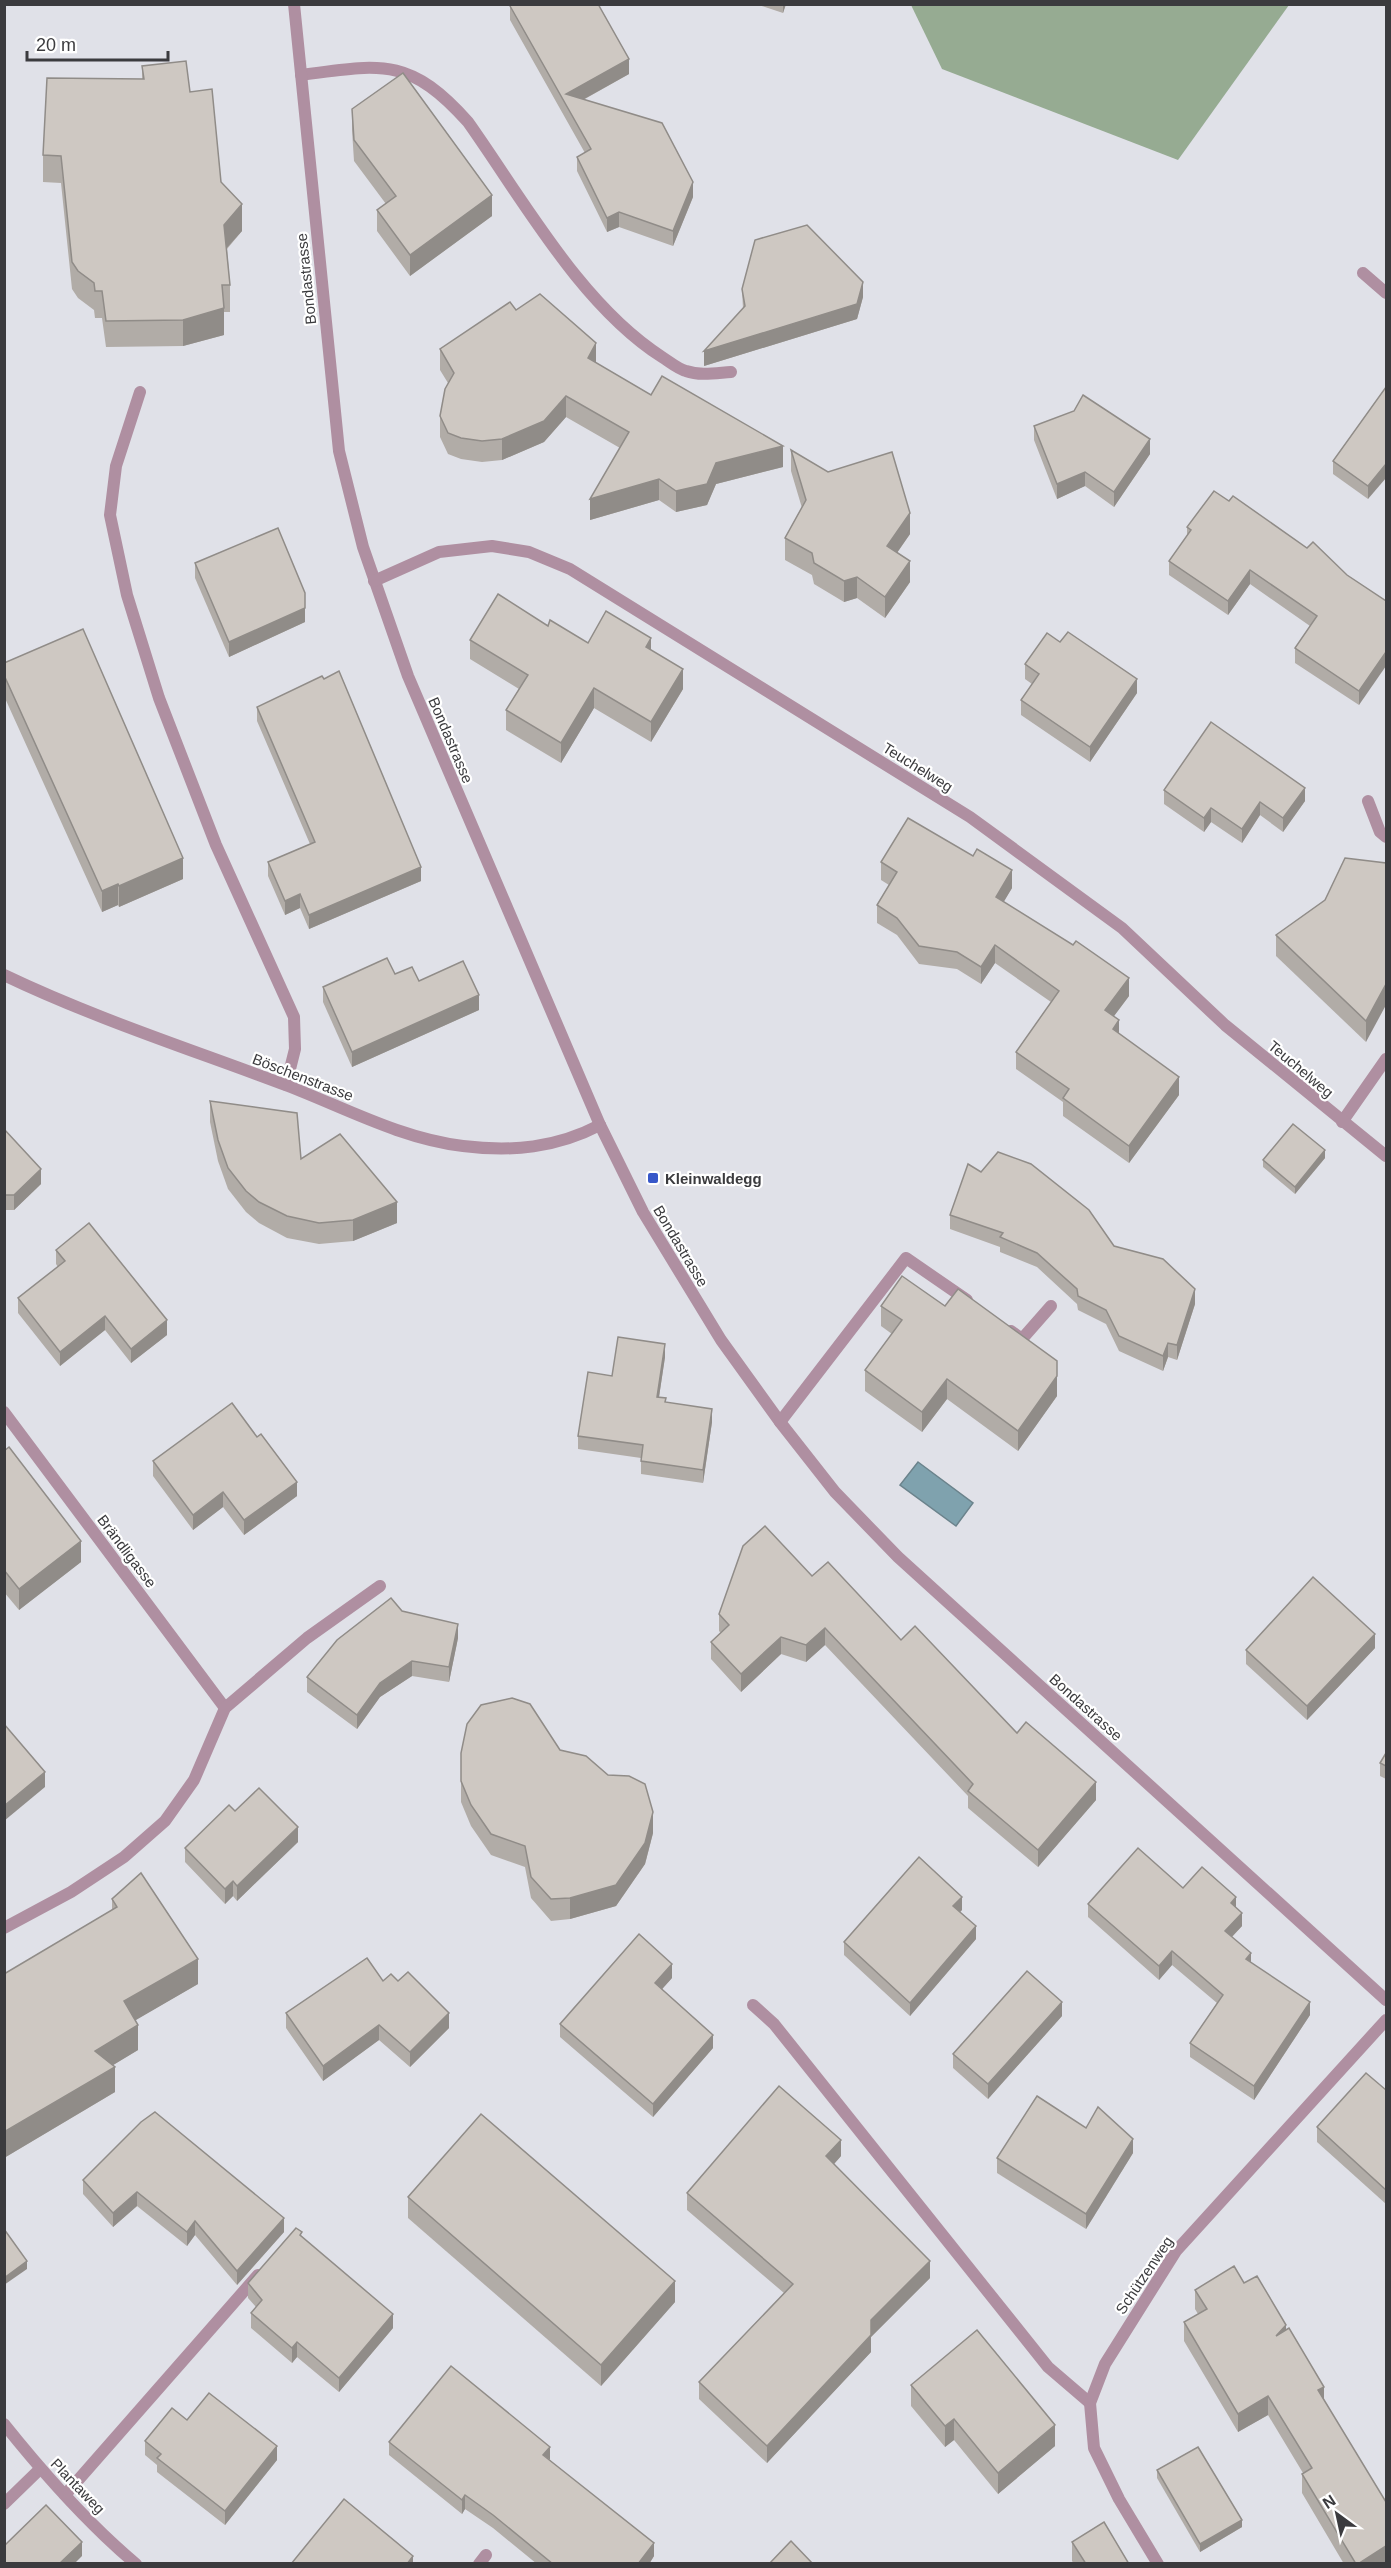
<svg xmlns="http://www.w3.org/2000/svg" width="1391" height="2568" viewBox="0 0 1391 2568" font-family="Arial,sans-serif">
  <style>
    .forest { fill: #96ab92 }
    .water { fill: #7fa2ae; stroke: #6b838c; stroke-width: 1.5 }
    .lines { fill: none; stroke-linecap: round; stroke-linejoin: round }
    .service { stroke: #af8fa1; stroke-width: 12 }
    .minor { stroke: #af8fa1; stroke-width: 12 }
    .wall { fill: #b1aca7 }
    .shaded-wall { fill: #908c88 }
    .building { fill: #cec8c2; stroke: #908c88; stroke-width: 1.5 }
    .poi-dot { fill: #3757c9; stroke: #fff; stroke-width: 2 }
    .labels { text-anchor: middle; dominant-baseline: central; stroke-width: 4.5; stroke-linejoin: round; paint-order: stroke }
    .street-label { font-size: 15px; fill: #3b3b3e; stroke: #fff }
    .poi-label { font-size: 15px; font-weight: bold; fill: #3b3b3e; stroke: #fff; text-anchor: start }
  </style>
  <rect width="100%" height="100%" fill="#e0e1e8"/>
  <path class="forest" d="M911,5h378l-111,155 -236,-91z"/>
  <path class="water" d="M918,1462l55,41 -17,23 -56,-41z"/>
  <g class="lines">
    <g class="service">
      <path d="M301,75c81,-11 109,-18 167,47 56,79 113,183 194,235 8,5 16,12 24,14 14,5 30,2 45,1"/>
      <path d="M1363,273l23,20"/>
      <path d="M140,392l-24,74 -6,49 17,80 32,103 57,147 78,172 1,32 -9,36"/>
      <path d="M1368,801l12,31 6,5"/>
      <path d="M1342,1122l44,-63"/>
      <path d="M753,2005l21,19 274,343 42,36"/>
      <path d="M65,2495l193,-220"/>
      <path d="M4,2504l36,-35"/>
      <path d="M479,2564l7,-9"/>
    </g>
    <g class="minor">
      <path d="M294,4l45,447 24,96 45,129 192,449 43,87 78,128 59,82 55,70 63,65 488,443"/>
      <path d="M374,581l65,-29 53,-6 37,6 41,17 400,248 152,111 103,97 161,131"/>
      <path d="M4,975c92,44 189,75 284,111 57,22 114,53 175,60 49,6 93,2 137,-21"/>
      <path d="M1011,1331l11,8 29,-33"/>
      <path d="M4,1412l221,296"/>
      <path d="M780,1422l126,-164 61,42"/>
      <path d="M4,1928l67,-36 53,-35 41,-36 29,-41 31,-72 82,-70 73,-52"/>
      <path d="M4,2424c40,50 83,99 132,140"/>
      <path d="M1158,2564l-39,-65 -25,-51 -4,-45 15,-39 71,-113 210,-231"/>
    </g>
  </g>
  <g class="wall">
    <path d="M756,4h30l-3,9z"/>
    <path d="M510,6l119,68 -46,26 110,97 -20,49 -54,-19 -12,5 -30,-61v-14l8,-4 -75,-133z"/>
    <path d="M142,66l48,26 31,90 21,49 -15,18 3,36v27h-6v23l-41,11 -77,1 -4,-29h-7l-1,-8 -16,-12 -6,-9 -11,-106 -18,-1v-27l99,-76z"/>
    <path d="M352,109l140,107 -82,60 -33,-45v-21l9,-6 -32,-43 -2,-31z"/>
    <path d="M742,289l121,8 -6,22 -153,47 39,-57z"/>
    <path d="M516,310l80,53 55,32 132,72 -67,17 -9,21 -31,7 -17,-12 -69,20 30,-72 -54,-31 -22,25 -42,18 -20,2 -21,-3 -13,-5 -8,-17v-21l8,-33 -8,-13v-21z"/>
    <path d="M1386,387l-18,112 -35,-25v-13z"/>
    <path d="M1034,426l116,28 -36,53 -29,-21 -28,13 -23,-59z"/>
    <path d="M791,450l119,84 -13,19 13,29 -25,36 -28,-20 -13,4 -30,-18 -2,-9 -27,-15v-22l17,-30 -11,-37z"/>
    <path d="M1229,501l78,47 79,53 -27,104 -64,-42v-15l15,-22 -60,-42 -22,31 -59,-40v-14l18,-25v-9z"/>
    <path d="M195,563l110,59 -76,35 -34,-79z"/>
    <path d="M548,626l40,17 63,7 32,39 -32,53 -57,-34 -33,55 -55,-33v-20l13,-21 -49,-30v-19z"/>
    <path d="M1060,642l77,51 -47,69 -69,-47v-15l11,-16 -7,-5v-15z"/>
    <path d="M4,663l179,216 -64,28 -1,-2 -16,7 -98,-216z"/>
    <path d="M257,707l164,174 -112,48 -9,-21 -15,7 -17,-39v-14l42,-18 -53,-123z"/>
    <path d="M1164,790l141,11 -22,31 -23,-17 -18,28 -31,-21 -7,10 -40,-28z"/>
    <path d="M881,862l131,26 -9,14 126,94 -15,20 5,18 60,61 -50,68 -66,-47v-14l-47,-33v-17l35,-50 -56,-39 -14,21 -24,-15 -38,-5 -22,-29 -20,-12v-18l12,-20 -8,-5z"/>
    <path d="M1386,863l-20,179 -90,-86v-21z"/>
    <path d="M395,974l84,36 -127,57 -29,-65v-15z"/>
    <path d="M210,1101l91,58 96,64 -44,18 -34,3 -32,-6 -28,-15 -13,-11 -18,-23 -10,-28 -8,-39z"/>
    <path d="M4,1129l37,55 -27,26h-10z"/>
    <path d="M1325,1158l-30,36 -32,-27v-7z"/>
    <path d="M981,1172l133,74 81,58 -18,56 -9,-3 -5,14 -44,-20 -13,-27 -28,-14 -1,-6 -40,-37 -37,-15v-5l-50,-18v-14z"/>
    <path d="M56,1250l111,85 -36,28 -26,-33 -45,36 -42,-53v-15l40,-31 -2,-3z"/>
    <path d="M881,1306l176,90 -39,55 -71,-52 -25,33 -57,-41v-21l27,-36 -11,-8z"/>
    <path d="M665,1357l-6,40 7,5 46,20 -9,61 -62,-9v-16l-63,-9v-13l34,-60z"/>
    <path d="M4,1451l77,111 -62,48 -15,-18z"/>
    <path d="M153,1461l144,35 -53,39 -21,-28 -30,23 -40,-54z"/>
    <path d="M812,1576l89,64 116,93 79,67 -58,67 -70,-59v-12l-143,-151 -19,17 -25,-8 -40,38 -30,-33v-17l10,-9 -2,-2v-17z"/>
    <path d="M402,1611l56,27 -9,44 -37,-6 -32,21 -23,32 -50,-37v-15z"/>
    <path d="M1375,1648l-68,72 -61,-56v-14z"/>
    <path d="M560,1750l93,83 -8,31 -29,42 -46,13 -19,2 -20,-23 -6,-31 -34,-12 -20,-29 -10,-24v-49z"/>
    <path d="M1386,1753v26l-6,-3v-13z"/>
    <path d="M235,1811l63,31 -61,59 -4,-5 -8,8 -40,-42v-14z"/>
    <path d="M1183,1888l53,19 6,19 -10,11 19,25 59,53 -56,85 -64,-43v-14l27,-40 -45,-38 -13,15 -71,-63v-13z"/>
    <path d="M112,1899l86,85 -63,36 3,30 -25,15 2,27 -111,66 108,-248z"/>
    <path d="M962,1910l-2,2 16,27 -66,77 -66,-61v-13z"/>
    <path d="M672,1978l-10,11 51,59 -60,69 -93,-80v-13z"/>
    <path d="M383,1981h15l51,47 -39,39 -31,-27 -56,41 -37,-53v-15z"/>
    <path d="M1062,2016l-74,83 -35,-31v-14z"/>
    <path d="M1386,2090v114l-69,-62v-15z"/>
    <path d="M141,2122l143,110 -47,53 -42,-50 -8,11 -50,-40 -24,21 -30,-33v-14z"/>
    <path d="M1086,2128l47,25 -47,76 -89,-56v-15z"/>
    <path d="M841,2156l-7,8 96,114 -59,59v15l-104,111 -68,-64v-17l85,-89 -97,-83v-17z"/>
    <path d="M408,2197l267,105 -74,84 -193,-168z"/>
    <path d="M302,2237l91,91 -54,64 -42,-35 -5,6 -41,-35v-15l5,-6 -8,-9v-15z"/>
    <path d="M1244,2283l42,47 38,69 62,165h-42l-42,-71v-19l1,-1 -35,-58 -30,17 -54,-91v-19l14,-8 -3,-5v-19z"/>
    <path d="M911,2385l144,61 -57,48 -44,-54 -9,7 -34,-41z"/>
    <path d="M145,2441l132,19 -52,65 -68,-53v-7l-12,-10z"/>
    <path d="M389,2442l161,18 104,96 -5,8h-112l-44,-36 -28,-19 -3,5 -73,-59z"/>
    <path d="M1157,2470l85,57 -42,25 -43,-74z"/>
    <path d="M1072,2542l57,22h-55l-2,-3z"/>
  </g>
  <g class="shaded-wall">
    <path d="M783,4h3l-3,9z"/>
    <path d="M629,59v15l-61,34 -2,-14z"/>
    <path d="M693,182v15l-20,49v-15z"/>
    <path d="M492,195v21l-82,60v-21z"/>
    <path d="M242,204v27l-18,20v-26z"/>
    <path d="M619,212v15l-12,5v-14z"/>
    <path d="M863,282v15l-6,22 -153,47v-15z"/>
    <path d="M224,308v27l-41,11v-26z"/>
    <path d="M596,343v21l-8,-6z"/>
    <path d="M566,396v21l-22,25 -42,18v-21z"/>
    <path d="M1150,439v15l-36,53v-15z"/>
    <path d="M783,446v21l-67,17 -9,21 -31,7v-21l40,-28z"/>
    <path d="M1386,464v14l-18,21v-13z"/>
    <path d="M1085,472v14l-28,13v-15z"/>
    <path d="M659,479v21l-69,20v-21z"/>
    <path d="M910,513v21l-23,33v-21z"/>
    <path d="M910,561v21l-25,36v-21z"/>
    <path d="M1250,570v14l-22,31v-14z"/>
    <path d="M857,577v21l-13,4v-21z"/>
    <path d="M305,608v14l-76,35v-15z"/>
    <path d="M651,638v20l-5,-11z"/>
    <path d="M1386,652v14l-27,39v-14z"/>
    <path d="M683,669v20l-32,53v-20z"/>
    <path d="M1137,679v14l-47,69v-15z"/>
    <path d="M594,688v20l-33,55v-20z"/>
    <path d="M1305,788v13l-22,31v-14z"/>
    <path d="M1260,802v13l-18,28v-14z"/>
    <path d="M1211,808v14l-7,10v-14z"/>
    <path d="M183,858v21l-64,28v-21z"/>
    <path d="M421,867v14l-112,48v-14z"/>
    <path d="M1012,870v18l-16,27v-18z"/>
    <path d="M118,884v21l-16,7v-21z"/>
    <path d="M300,894v14l-15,7v-14z"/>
    <path d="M995,945v18l-14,21v-17z"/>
    <path d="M1129,978v18l-24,32v-18z"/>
    <path d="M1386,984v21l-20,37v-21z"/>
    <path d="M479,995v15l-127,57v-15z"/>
    <path d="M1119,1020v17l-6,-8z"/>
    <path d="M1179,1077v18l-50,68v-17z"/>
    <path d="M1325,1150v8l-30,36v-7z"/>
    <path d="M41,1169v15l-27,26v-15z"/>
    <path d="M397,1202v21l-44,18v-21z"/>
    <path d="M1195,1289v15l-18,56v-15z"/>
    <path d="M105,1316v14l-45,36v-14z"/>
    <path d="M167,1320v15l-36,28v-14z"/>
    <path d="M1168,1343v14l-5,14v-15z"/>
    <path d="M665,1344v13l-8,53v-13z"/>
    <path d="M1057,1376v20l-39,55v-20z"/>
    <path d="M947,1379v20l-25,33v-20z"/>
    <path d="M712,1409v13l-9,61v-13z"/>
    <path d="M297,1482v14l-53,39v-15z"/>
    <path d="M223,1492v15l-30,23v-15z"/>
    <path d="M81,1541v21l-62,48v-21z"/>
    <path d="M458,1624v14l-9,44v-15z"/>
    <path d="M825,1628v17l-19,17v-17z"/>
    <path d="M1375,1634v14l-68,72v-14z"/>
    <path d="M781,1637v17l-40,38v-18z"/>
    <path d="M412,1661v15l-32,21 -23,32v-14l23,-32z"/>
    <path d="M45,1772v15l-41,34v-15z"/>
    <path d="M1096,1782v18l-58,67v-17z"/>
    <path d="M653,1812v21l-8,31 -29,42 -46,13v-21z"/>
    <path d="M298,1827v15l-61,59v-15z"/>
    <path d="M233,1881v15l-8,8v-15z"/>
    <path d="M962,1897v13l-9,9v-13z"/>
    <path d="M1236,1897v14l-5,-8z"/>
    <path d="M1242,1913v13l-17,18v-13z"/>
    <path d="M976,1926v13l-66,77v-13z"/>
    <path d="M1172,1951v14l-13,15v-14z"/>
    <path d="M1251,1953v13l-5,-7z"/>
    <path d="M198,1959v25l-74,43v-26z"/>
    <path d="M672,1964v14l-17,19v-14z"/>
    <path d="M1062,2002v14l-74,83v-15z"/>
    <path d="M1310,2002v13l-56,85v-14z"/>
    <path d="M449,2013v15l-39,39v-15z"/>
    <path d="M138,2025v25l-43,26v-25z"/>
    <path d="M379,2025v15l-56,41v-15z"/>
    <path d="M713,2035v13l-60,69v-13z"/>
    <path d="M115,2067v25l-111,66v-26z"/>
    <path d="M1133,2139v14l-47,76v-15z"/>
    <path d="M841,2140v16l-15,17v-17z"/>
    <path d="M137,2192v14l-24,21v-14z"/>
    <path d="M284,2218v14l-47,53v-14z"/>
    <path d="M195,2221v14l-8,11v-14z"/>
    <path d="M27,2261v8l-23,16v-7z"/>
    <path d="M930,2261v17l-59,59v15l-104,111v-17l104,-126z"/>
    <path d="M675,2281v21l-74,84v-21z"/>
    <path d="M393,2314v14l-54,64v-14z"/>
    <path d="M1286,2325v18l-10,-7z"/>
    <path d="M297,2342v15l-5,6v-15z"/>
    <path d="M1324,2387v19l-6,-16z"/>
    <path d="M1268,2396v19l-30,17v-18z"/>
    <path d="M954,2419v21l-9,7v-21z"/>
    <path d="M1055,2425v21l-57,48v-21z"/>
    <path d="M277,2446v14l-52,65v-14z"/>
    <path d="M550,2447v13l-7,-5z"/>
    <path d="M465,2495v14l-3,5v-14z"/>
    <path d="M1242,2520v7l-42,25v-8z"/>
    <path d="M82,2542v14l-8,8h-15z"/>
    <path d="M654,2543v13l-5,8h-11z"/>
    <path d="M1386,2546v18h-28z"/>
    <path d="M413,2556v8h-6z"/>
  </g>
  <g class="building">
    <path d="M512,4h86l31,55 -63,35 96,29 31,59 -20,49 -54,-19 -12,6 -30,-61 14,-8 -81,-143z"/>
    <path d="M186,61l4,31 22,-3 9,93 21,22 -18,21 6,60h-8l2,23 -41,12 -77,1 -4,-30h-7l-1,-8 -16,-12 -6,-9 -11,-106 -18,-1 4,-77 97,1 -2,-13z"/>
    <path d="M403,73l89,122 -82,60 -33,-45 19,-14 -42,-56 -2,-31z"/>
    <path d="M807,225l56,57 -6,22 -153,47 41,-45 -3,-17 13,-49z"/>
    <path d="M540,294l56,49 -8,15 63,37 11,-19 121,70 -67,17 -9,21 -31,7 -17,-12 -69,20 39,-67 -63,-36 -22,25 -42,18 -20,2 -21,-3 -13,-5 -8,-17 5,-27 9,-16 -14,-24 70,-47 6,8z"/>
    <path d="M1386,387v77l-18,22 -35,-25z"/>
    <path d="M1083,395l67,44 -36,53 -29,-20 -28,12 -23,-58 40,-15z"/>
    <path d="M791,450l37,22 64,-20 18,61 -23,33 23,15 -25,36 -28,-20 -13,4 -30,-18 -2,-10 -27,-15 21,-38z"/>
    <path d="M1214,491l15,10 4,-5 74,52 6,-6 34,33 39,26v51l-27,39 -64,-43 22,-32 -67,-46 -22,31 -59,-40 22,-31 -4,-3z"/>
    <path d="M278,528l27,65v15l-76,34 -34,-79z"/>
    <path d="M498,594l50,32 2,-6 38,23 18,-32 45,27 -5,9 37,22 -32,53 -57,-34 -33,55 -55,-33 22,-35 -58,-35z"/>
    <path d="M83,629l100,229 -64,28 -1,-2 -16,7 -98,-216v-12z"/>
    <path d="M1068,632l69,47 -47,68 -69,-47 18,-26 -14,-10 22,-31 13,9z"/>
    <path d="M339,671l82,196 -112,48 -9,-21 -15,7 -17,-39 47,-20 -58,-135 65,-31 2,3z"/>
    <path d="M1211,722l94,66 -22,30 -23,-16 -18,27 -31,-21 -7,10 -40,-28z"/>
    <path d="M908,818l65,38 4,-7 35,21 -16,27 77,48 3,-4 53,37 -24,32 14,10 -6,9 66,48 -50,69 -66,-48 6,-9 -53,-37 43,-61 -64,-46 -14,22 -24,-15 -38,-6 -22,-28 -20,-13 20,-33 -16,-10z"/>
    <path d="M1345,858l41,5v121l-20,37 -90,-86 49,-35z"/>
    <path d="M387,958l8,16 17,-7 7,14 44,-20 16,34 -127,57 -29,-65z"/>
    <path d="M210,1101l87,12 4,46 39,-25 57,68 -44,18 -34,3 -32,-7 -28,-14 -13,-11 -18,-23 -10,-28z"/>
    <path d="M1293,1124l32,26 -30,37 -32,-27z"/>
    <path d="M4,1129l37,40 -27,26h-10z"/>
    <path d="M998,1152l33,12 58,46 25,36 49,13 32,30 -18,56 -9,-2 -5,13 -44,-20 -13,-26 -28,-14 -1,-7 -40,-36 -37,-16 3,-4 -53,-18 18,-51 13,8z"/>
    <path d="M89,1223l78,97 -36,29 -26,-33 -45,36 -42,-54 47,-37 -9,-11z"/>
    <path d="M902,1276l43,30 13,-17 99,72v15l-39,55 -71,-52 -25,33 -57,-42 37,-50 -21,-14z"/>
    <path d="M618,1337l47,7 -8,53 9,1 -1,4 47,7 -9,61 -62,-9 2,-16 -65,-9 10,-64 24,4z"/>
    <path d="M232,1403l25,34 4,-3 36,48 -53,38 -21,-28 -30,23 -40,-54z"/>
    <path d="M9,1447l72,94 -62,48 -15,-19v-119z"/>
    <path d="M765,1526l47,50 16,-14 73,78 14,-14 102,107 9,-11 70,60 -58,68 -70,-59 5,-7 -148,-156 -19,17 -25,-8 -40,37 -30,-32 18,-17 -10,-11 24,-68z"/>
    <path d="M1313,1577l62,57 -68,72 -61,-56z"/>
    <path d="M391,1598l11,13 56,13 -9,43 -37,-6 -32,22 -23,32 -50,-38 30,-37z"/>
    <path d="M512,1698l18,6 30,46 26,6 22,19 21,1 16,8 8,28 -8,31 -29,42 -46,13 -19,1 -20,-22 -6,-31 -34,-12 -20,-29 -10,-24v-28l6,-29 14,-19z"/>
    <path d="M4,1724l41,48 -41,34z"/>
    <path d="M1386,1753v13l-6,-3z"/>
    <path d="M259,1788l39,39 -61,59 -4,-5 -8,8 -40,-41 44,-43 6,6z"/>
    <path d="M1138,1848l45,40 19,-21 34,30 -5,6 11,10 -17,18 26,22 -5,6 64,43 -56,84 -64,-43 33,-48 -51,-44 -13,15 -71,-62z"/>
    <path d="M919,1857l43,40 -9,9 23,20 -66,77 -66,-61z"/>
    <path d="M141,1873l57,86 -74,42 14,24 -43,26 20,16 -111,65v-158l113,-67 -5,-8z"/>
    <path d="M639,1934l33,30 -17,19 58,52 -60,69 -93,-80z"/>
    <path d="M367,1958l16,23 8,-7 7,7 10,-9 41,41 -39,39 -31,-27 -56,41 -37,-53z"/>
    <path d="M1027,1971l35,31 -74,82 -35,-30z"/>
    <path d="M1366,2073l20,17v100l-69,-63z"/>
    <path d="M779,2086l62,54 -15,16 104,105 -59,59v15l-104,111 -68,-64 94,-98 -106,-91z"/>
    <path d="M1037,2096l49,32 12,-21 35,32 -47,75 -89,-56z"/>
    <path d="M155,2112l129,106 -47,53 -42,-50 -8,11 -50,-40 -24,21 -30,-33 58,-58z"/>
    <path d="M481,2114l194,167 -74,84 -193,-168z"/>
    <path d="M296,2228l6,4 -2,3 93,79 -54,64 -42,-36 -5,6 -41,-35 11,-13 -14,-17z"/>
    <path d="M4,2229l23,32 -23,17z"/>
    <path d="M1234,2266l10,17 13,-7 29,49 -10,11 13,-8 35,59 -6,3 68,112v44l-28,18h-2l-54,-90 10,-6 -44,-72 -30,18 -54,-92 23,-13 -12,-19z"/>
    <path d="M977,2330l78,95 -57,48 -44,-54 -9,7 -34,-41z"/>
    <path d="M451,2366l99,81 -7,8 111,88 -16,21h-85l-60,-49 -28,-20 -3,5 -73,-58z"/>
    <path d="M209,2393l68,53 -52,65 -68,-53 4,-4 -16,-13 27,-33 15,12z"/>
    <path d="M1198,2447l44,73 -42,24 -43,-74z"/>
    <path d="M344,2499l69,57 -6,8h-116z"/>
    <path d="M46,2505l36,37 -23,22h-55v-18z"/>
    <path d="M1104,2522l25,42h-43l-14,-22z"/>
    <path d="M791,2541l22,23h-44z"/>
  </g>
  <rect class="poi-dot" x="647" y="1172" width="12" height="12" rx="3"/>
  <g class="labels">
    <g class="street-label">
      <text transform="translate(306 279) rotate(-96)">Bondastrasse</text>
      <text transform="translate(451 740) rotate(67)">Bondastrasse</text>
      <text transform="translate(918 767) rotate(32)">Teuchelweg</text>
      <text transform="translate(1301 1069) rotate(40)">Teuchelweg</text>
      <text transform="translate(303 1077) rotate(21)">Böschenstrasse</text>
      <text transform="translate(681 1246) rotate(59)">Bondastrasse</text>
      <text transform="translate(127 1551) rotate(53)">Brändligasse</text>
      <text transform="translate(1086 1707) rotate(42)">Bondastrasse</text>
      <text transform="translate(1144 2275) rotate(-56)">Schützenweg</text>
      <text transform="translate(78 2486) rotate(46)">Plantaweg</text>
    </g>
    <g class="poi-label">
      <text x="665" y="1178">Kleinwaldegg</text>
    </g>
  </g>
  <rect width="1391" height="2568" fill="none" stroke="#3b3b3e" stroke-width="12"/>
  <g transform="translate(1337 2514) rotate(327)" stroke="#ffffff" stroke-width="4.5" paint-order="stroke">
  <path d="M0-4.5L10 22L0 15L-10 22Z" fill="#3b3b3e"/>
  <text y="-9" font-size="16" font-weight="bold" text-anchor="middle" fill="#3b3b3e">N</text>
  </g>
  <path d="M27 51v9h141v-9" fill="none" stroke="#3b3b3e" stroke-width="3"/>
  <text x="36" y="51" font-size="18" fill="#3b3b3e" stroke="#ffffff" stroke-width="4.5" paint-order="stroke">20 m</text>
</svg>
